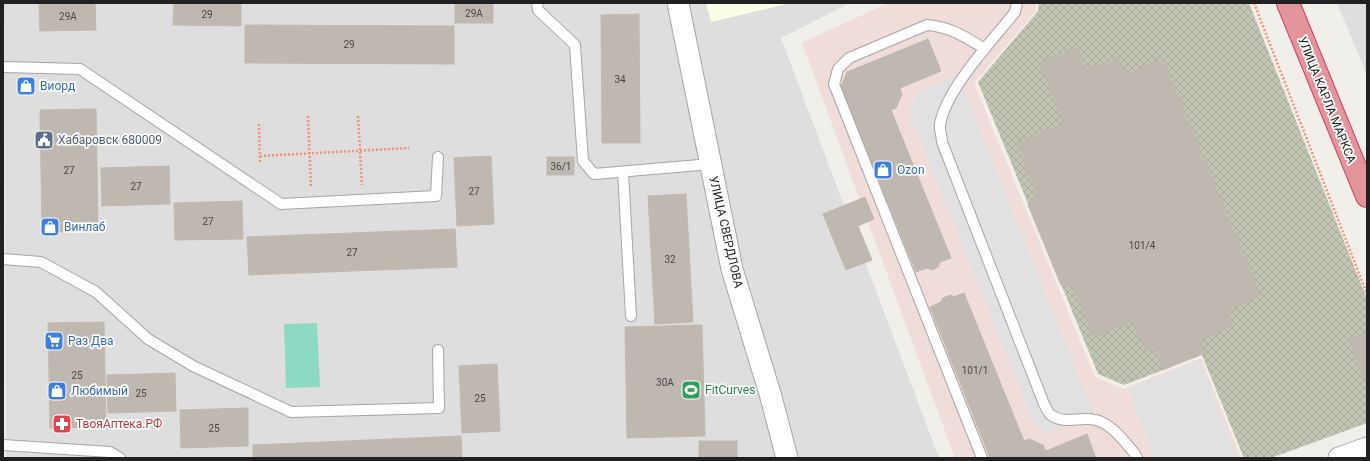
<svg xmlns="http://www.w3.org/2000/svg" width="1370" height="461" viewBox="0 0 1370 461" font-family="Roboto,sans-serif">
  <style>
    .residential { fill: #dfdede }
    .commercial { fill: #f0ddd9 }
    .education { fill: #fbfde5 }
    .construction { fill: url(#construction-cross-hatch) }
    .pitch { fill: #8cdac4 }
    .parking { fill: #e1e1e1 }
    .building { fill: #beb8b1; stroke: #c2b8ac }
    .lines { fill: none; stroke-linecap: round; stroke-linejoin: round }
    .lane-casing { stroke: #a5a5a5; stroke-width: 12 }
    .street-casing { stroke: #a5a5a5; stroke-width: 23 }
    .highway-casing { stroke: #d03459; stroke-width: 24 }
    .path { stroke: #f19279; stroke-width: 2.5; stroke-dasharray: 2 2; stroke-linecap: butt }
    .lane { stroke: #fff; stroke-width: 10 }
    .street { stroke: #fff; stroke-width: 21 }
    .highway { stroke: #e2969c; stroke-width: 22 }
    .labels { text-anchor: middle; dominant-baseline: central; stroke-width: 3.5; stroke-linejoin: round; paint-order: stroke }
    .number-label { font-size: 10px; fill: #484745 }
    .shop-label { font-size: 12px; fill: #366cbe; stroke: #fff; text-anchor: start }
    .street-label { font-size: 12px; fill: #212121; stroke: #fff }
    .service-label { font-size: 12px; fill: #4e5e75; stroke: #fff; text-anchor: start }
    .leisure-label { font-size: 12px; fill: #27864d; stroke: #fff; text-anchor: start }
    .health-label { font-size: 12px; fill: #be3a42; stroke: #fff; text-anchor: start }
  </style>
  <defs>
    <pattern id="construction-cross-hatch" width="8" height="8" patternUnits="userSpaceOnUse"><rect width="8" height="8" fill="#c3c5b4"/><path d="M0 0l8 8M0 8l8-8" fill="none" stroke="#a7a99a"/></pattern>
  </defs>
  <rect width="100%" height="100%" fill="#f1efe9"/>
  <g class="residential">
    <path d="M4,3h846l-69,35 158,420h-933z"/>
    <path d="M1337,3h30v72z"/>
  </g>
  <path class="commercial" d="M888,3h148v8l-62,72 121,294 28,12 78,-31 40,100h-286l-153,-415z"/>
  <path class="education" d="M706,3h85l-80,19z"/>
  <path class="construction" d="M1039,3h210l118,296v124l-96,35h-27l-42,-103 -78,30 -26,-11 -120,-292 60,-71z"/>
  <path class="pitch" d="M317,323l3,64 -34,1 -2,-64z"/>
  <g class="parking">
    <path d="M958,75l136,339 -46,19 -13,-7 -126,-313 9,-21z"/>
    <path d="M1200,360l36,94 -9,4h-72l-27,-69z"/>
  </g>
  <g class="building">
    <path d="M39,3h56l1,27 -56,1z"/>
    <path d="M174,3h67v23l-68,-1z"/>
    <rect x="455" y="3" width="38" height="20"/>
    <path d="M639,14l1,129h-38l-1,-128z"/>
    <path d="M245,25l209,1v38l-209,-1z"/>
    <path d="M928,39l13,32 -41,17 2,6 -6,14 -5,2 60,148 -11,4 -2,5 -6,3 -5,-2 -11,4 -75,-186 6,-14z"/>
    <path d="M1076,47l10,23 32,-13 8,17 37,-15 98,237 -34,14 7,16 -34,14 5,12 -42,18 -10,-23 -8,4 -12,-30 -39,16 -21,-51 -12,-1 -33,-80 9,-10 -21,-52 48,-20 -25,-60z"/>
    <path d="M96,109l2,122 -56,1 -2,-122z"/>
    <path d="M491,156l3,68 -37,2 -3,-68z"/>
    <rect x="547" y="157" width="27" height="18"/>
    <path d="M169,166l1,38 -68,2 -1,-38z"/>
    <path d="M686,194l7,128 -38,2 -7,-128z"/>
    <path d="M865,197l9,22 -16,7 14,34 -26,10 -23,-56z"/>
    <path d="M242,201l1,38 -68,1 -1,-37z"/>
    <path d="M455,229l2,38 -208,8 -2,-38z"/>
    <path d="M964,293l60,148 5,-2 14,6 3,6 41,-17 9,24h-106l-60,-151 11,-5 2,-4 7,-3 4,2z"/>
    <path d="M104,322l2,105 -56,1 -2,-105z"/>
    <path d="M702,325l3,111 -78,2 -2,-111z"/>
    <path d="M1367,332v53l-19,-46z"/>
    <path d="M497,364l3,67 -38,2 -3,-67z"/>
    <path d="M175,373l1,38 -68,2 -1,-38z"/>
    <path d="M248,408v38l-67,2 -1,-38z"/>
    <path d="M461,436l1,22h-209v-13z"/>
    <rect x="699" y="441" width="38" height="17"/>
  </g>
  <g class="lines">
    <g class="lane-casing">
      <g id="lane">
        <path d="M537,3l1,7 37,35 8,116 11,13 117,-10"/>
        <path d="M1017,3l-2,9c-23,29 -68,76 -75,112 -1,5 2,12 2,18l102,262c2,3 4,9 7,11 13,10 30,1 45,5 16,4 29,22 39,34l2,4"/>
        <path d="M3,67l77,2 201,135 155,-8 2,-39"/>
        <path d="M623,172l8,144"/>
        <path d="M3,259l38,3 55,30 52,47 45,27 98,46 148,-4 -1,-58"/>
        <path d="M3,445l107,7 10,6"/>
        <path d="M982,458l-148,-374 4,-15 11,-11 78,-33c24,2 38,12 58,24"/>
      </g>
    </g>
    <g class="street-casing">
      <g id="street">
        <path d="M678,3l54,266 39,128 16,61"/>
        <path d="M1339,458l28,-10"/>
      </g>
    </g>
    <g class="highway-casing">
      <path id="highway" d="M1288,3l79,193"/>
    </g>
    <g class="path">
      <path d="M1254,3l113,291"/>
      <path d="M308,116l3,72"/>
      <path d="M358,116l4,69"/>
      <path d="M259,124l1,40"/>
      <path d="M260,156l149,-8"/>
    </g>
    <use href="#lane" class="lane"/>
    <use href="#street" class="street"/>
    <use href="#highway" class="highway"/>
  </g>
  <defs>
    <g id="shop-square" transform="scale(1)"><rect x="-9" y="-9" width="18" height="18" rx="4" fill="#3f7fe0" stroke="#fff"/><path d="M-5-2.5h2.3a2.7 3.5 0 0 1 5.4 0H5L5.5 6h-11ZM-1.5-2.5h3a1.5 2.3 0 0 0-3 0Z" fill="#fff"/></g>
    <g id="civic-square" transform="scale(1)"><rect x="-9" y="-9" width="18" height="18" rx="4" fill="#5c6f8a" stroke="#fff"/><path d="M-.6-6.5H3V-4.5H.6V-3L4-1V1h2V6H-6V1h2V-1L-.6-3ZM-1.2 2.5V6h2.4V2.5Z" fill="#fff"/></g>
    <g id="supermarket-square" transform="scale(1)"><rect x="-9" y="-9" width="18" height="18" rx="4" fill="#3f7fe0" stroke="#fff"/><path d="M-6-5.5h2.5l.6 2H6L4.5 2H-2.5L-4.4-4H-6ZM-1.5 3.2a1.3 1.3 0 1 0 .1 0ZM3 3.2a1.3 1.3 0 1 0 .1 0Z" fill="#fff"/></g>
    <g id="stadium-square" transform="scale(1)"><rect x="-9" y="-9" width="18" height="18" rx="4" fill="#2e9e5b" stroke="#fff"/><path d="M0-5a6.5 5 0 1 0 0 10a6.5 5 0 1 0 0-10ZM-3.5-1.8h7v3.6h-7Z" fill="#fff"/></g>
    <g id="pharmacy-square" transform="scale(1)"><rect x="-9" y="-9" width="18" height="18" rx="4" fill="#e0444e" stroke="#fff"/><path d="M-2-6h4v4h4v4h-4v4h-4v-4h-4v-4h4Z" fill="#fff"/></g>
  </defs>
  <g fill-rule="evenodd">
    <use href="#shop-square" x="26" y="86"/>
    <use href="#civic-square" x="44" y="140"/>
    <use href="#shop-square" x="883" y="170"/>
    <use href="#shop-square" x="50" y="227"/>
    <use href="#supermarket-square" x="54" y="341"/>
    <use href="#stadium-square" x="691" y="390"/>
    <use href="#shop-square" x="57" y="391"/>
    <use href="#pharmacy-square" x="62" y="424"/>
  </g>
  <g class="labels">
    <g class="number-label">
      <text x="474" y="13">29А</text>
      <text x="207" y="14">29</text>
      <text x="68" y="16">29А</text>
      <text x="349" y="44">29</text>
      <text x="620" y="79">34</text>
      <text x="561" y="166">36/1</text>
      <text x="69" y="170">27</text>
      <text x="136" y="186">27</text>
      <text x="474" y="191">27</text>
      <text x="208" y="221">27</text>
      <text x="1142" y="245">101/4</text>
      <text x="352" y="252">27</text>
      <text x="670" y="259">32</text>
      <text x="975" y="370">101/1</text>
      <text x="77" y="375">25</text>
      <text x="665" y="382">30А</text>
      <text x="141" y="393">25</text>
      <text x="480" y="398">25</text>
      <text x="214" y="428">25</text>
    </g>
    <g class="shop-label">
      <text x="40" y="86">Виорд</text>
      <text x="897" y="170">Ozon</text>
      <text x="64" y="227">Винлаб</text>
      <text x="68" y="341">Раз Два</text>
      <text x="71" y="391">Любимый</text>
    </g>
    <g class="street-label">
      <text transform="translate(1327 100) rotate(68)">УЛИЦА КАРЛА МАРКСА</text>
      <text transform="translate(726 232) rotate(77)">УЛИЦА СВЕРДЛОВА</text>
    </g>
    <g class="service-label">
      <text x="58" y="140">Хабаровск 680009</text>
    </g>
    <g class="leisure-label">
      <text x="705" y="390">FitCurves</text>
    </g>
    <g class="health-label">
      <text x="76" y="424">ТвояАптека.РФ</text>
    </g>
  </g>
  <rect width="1370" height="461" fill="none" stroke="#212121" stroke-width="8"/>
</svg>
